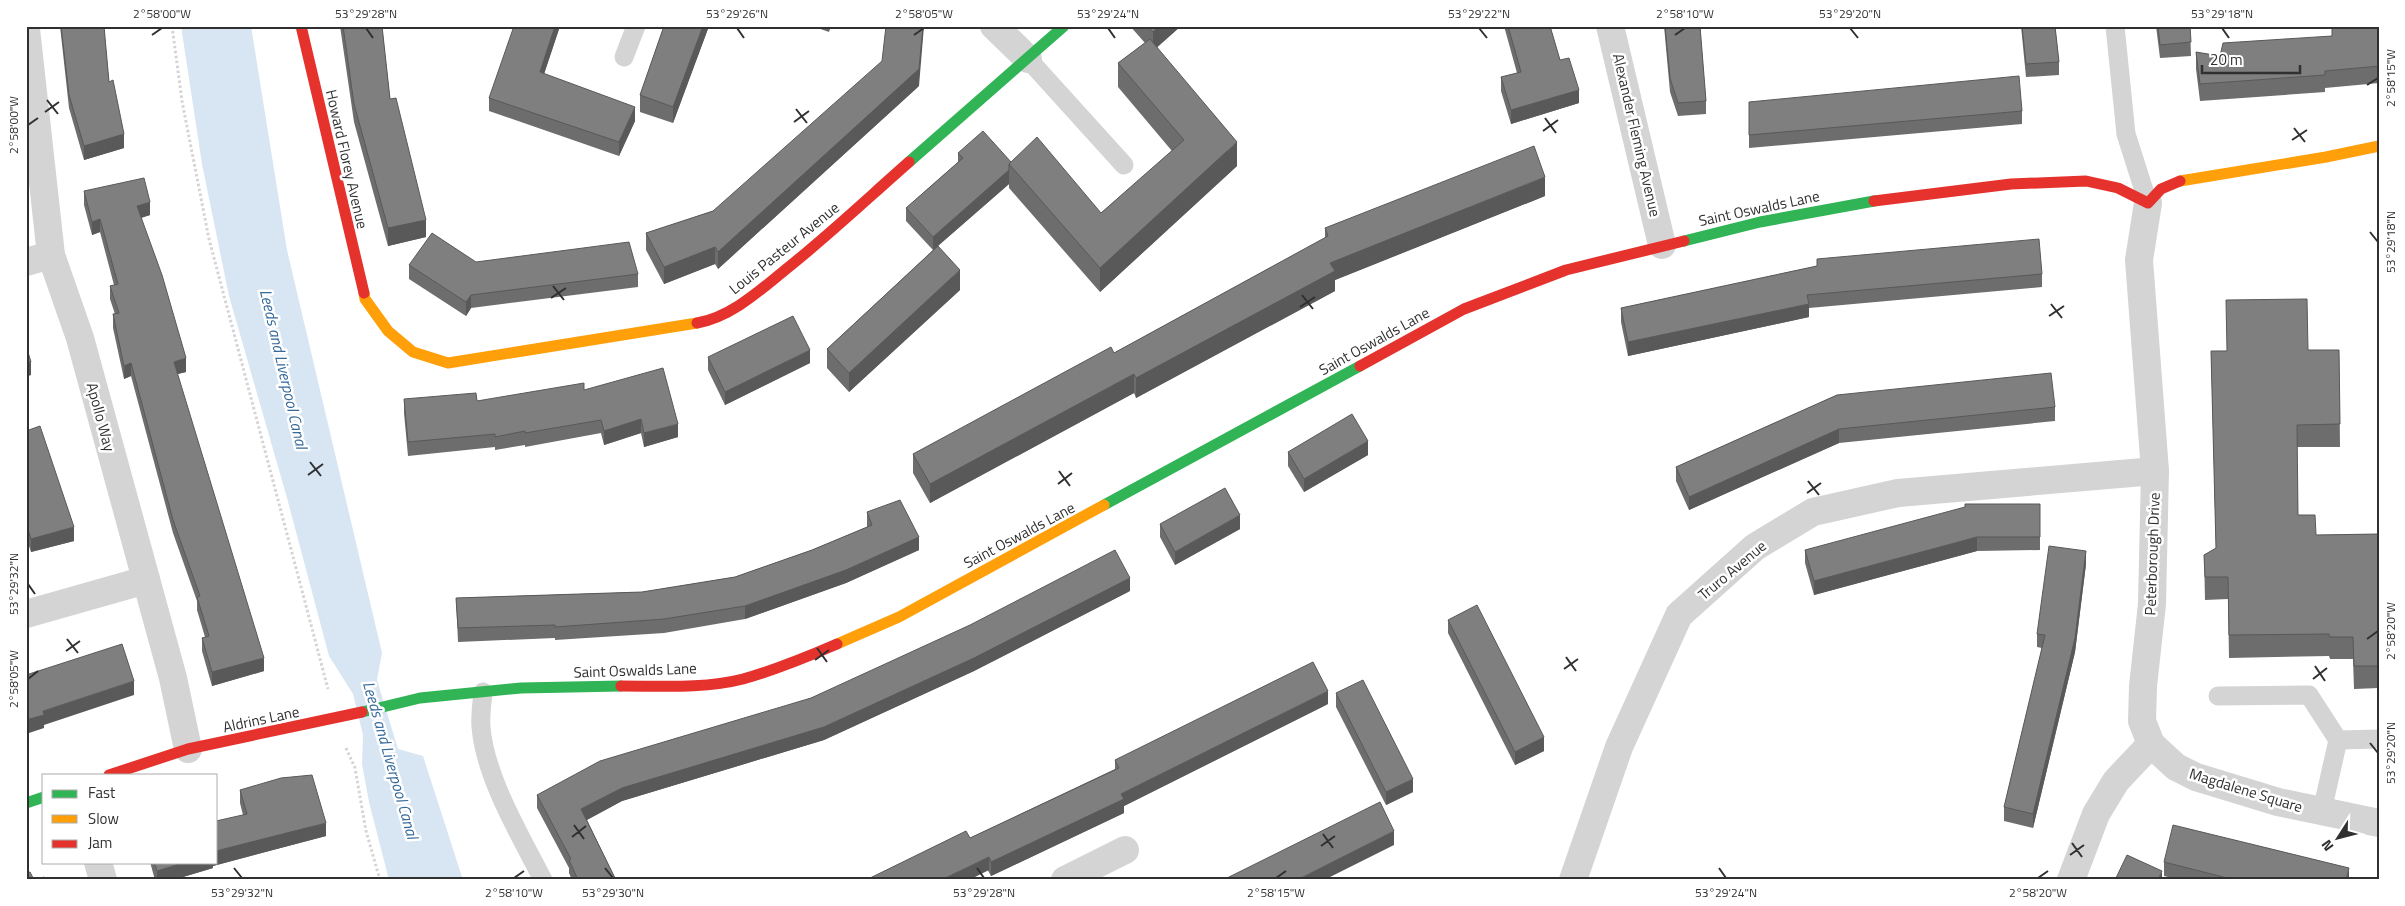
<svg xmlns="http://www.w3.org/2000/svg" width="2405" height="906" viewBox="0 0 2405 906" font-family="'Titillium Web',sans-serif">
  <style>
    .water { fill: #d8e6f4 }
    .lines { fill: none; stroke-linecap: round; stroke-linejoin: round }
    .path { stroke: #d4d4d4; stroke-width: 3; stroke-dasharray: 2.5 2.5; stroke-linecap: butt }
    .lane { stroke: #d4d4d4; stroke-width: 19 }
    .street { stroke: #d4d4d4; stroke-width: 28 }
    .fast { stroke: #30b455; stroke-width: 11 }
    .slow { stroke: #ff9f0a; stroke-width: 11 }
    .jam { stroke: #e5322d; stroke-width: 11 }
    .wall { fill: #6d6d6d }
    .shaded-wall { fill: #595959 }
    .building { fill: #7f7f7f; stroke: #595959 }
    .ticks { fill: none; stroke: #303030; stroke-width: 2 }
    .labels { text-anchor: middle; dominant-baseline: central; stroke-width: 5; stroke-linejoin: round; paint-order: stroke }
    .street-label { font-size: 15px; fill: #303030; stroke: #fff }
    .water-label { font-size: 16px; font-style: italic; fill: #366a9b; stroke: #fff }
    .neatline { fill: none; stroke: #303030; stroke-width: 2 }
    .ticks-label { font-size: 12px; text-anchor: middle; fill: #303030 }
  </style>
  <rect width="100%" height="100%" fill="#fff"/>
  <path class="water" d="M181,26h70l36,224 95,403 -5,27 21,69 25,7 40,124h-74l-20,-78 -7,-38 1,-29 -10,-41 -24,-38 -42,-158 -58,-202 -27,-132z"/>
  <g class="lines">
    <g class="path">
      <path d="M172,26l10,75 27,138 119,450"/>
      <path d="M346,748l9,20 11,63 14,49"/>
    </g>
    <g class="lane">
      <path d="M2115,26l11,108 22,69"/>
      <path d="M624,57l12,-31"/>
      <path d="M1028,59l96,106"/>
      <path d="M483,692c-1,11 -3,24 -2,35 4,50 39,108 62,153"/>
      <path d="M2218,696l91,-1 29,45 -16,71"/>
      <path d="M2338,740l41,-1"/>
    </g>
    <g class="street">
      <path d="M994,26l34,33"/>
      <path d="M1610,26l52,219"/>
      <path d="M26,29l25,226 29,83 93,340 15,71"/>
      <path d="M2148,203l-9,57 16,211 -3,133 -9,82 -1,35 9,23 25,23 20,10 82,25 101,21"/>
      <path d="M26,262l25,-7"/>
      <path d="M26,614l120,-34"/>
      <path d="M98,862l5,18"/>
      <path d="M1065,880l60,-30"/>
      <path d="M1573,880l46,-133 60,-132 76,-68 58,-35 85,-19 257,-22"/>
      <path d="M2071,880l25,-66 20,-33 35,-37"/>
    </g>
    <g class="fast">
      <path d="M909,162l155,-136"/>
      <path d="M1684,241l76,-19 114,-21"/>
      <path d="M1104,505l256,-139"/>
      <path d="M362,712l58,-14 101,-10 100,-2"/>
      <path d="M26,803l18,-6"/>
    </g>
    <g class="slow">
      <path d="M2180,181l146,-24 53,-11"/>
      <path d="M364,293l1,6 23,32 25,21 35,11 249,-40"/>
      <path d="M837,644l62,-27 205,-112"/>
    </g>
    <g class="jam">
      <path d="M301,26l63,267"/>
      <path d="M1874,201l137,-17 75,-3 32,7 30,15 13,-14 19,-8"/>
      <path d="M697,323c34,-6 62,-32 88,-53 43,-34 83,-72 124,-108"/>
      <path d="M1360,366l104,-57 102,-39 118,-29"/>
      <path d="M621,686c40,0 83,3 122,-7 32,-9 64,-22 94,-35"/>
      <path d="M109,775l79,-26 174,-37"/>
    </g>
  </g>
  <g class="wall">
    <path d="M60,26h44l5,56 15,66 -40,12 -15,-52z"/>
    <path d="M340,26h42l8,73 36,138 -38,9 -34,-124z"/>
    <path d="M560,26l-16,48 91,47 -16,35 -130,-45v-13z"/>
    <path d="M664,26h45l-36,97 -33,-11v-17z"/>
    <path d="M812,26h19l-2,6z"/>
    <path d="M1130,26h51l-24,21 80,119 -137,126 -91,-104v-4l-71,62 22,44 -111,102 -22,-24v-19l106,-99 -27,-29v-13l52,-46v-9l53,9 90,51 71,-62 -54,-64v-24l27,-20z"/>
    <path d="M1504,26h46l10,34 19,43 -68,21 -10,-33v-14l16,-4z"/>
    <path d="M1664,26h36l6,75v13l-28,2 -8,-24z"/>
    <path d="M2021,26h34l4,36v13l-33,2z"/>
    <path d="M2156,26h34l1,30 -31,2z"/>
    <path d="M2332,26h47v57l-54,5v4l-125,9 -4,-32v-17l24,4 112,-20z"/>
    <path d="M919,86l-201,183 -3,-5 -51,20 -18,-34v-17l67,-22z"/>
    <path d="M1749,102l273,9v13l-273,24z"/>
    <path d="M84,191l66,24 -9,3 45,154 -9,2 87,297 -52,15 -10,-35v-13l3,-1 -8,-27v-9l-24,-68 -42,-157 -7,3 -11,-51v-14h2l-5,-15v-13l4,-1 -14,-53 -8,3 -8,-30z"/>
    <path d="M1545,196l-210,84v11l-199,107 -2,-5 -204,110 -17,-30v-19l201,-101 211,-115v-10z"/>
    <path d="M1817,259l225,15v13l-233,21v9l-181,39 -7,-34v-14l196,-42z"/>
    <path d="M409,265l229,9v13l-167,21 -5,8 -57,-37z"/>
    <path d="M2339,350l1,97h-43l1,68 18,20 63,-1v154l-25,1 -1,-30h-23l-1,-3 -100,2 -1,-59 -23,1 -1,-45 12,-6 -5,-198z"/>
    <path d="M708,357l102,6 -85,42 -17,-35z"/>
    <path d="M584,390l94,47 -34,10 -3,-14 -37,12 -3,-12 -76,14v-2l-30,5v-3l-87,9 -4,-43v-14l73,2z"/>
    <path d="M1837,395l218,12v14l-216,22 -150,67 -13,-29v-14z"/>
    <path d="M26,431l48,110 -43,11 -5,-15z"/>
    <path d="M1288,452l80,3 -64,37 -16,-26z"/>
    <path d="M2040,504v46l-63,1 -163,44 -9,-32v-13z"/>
    <path d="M867,512l52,38 -73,33 -101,36 -81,14 -109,7v-2l-97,4 -2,-44 186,-6 93,-15 77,-27 55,-23z"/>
    <path d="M1160,524l80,5 -65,36 -15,-28z"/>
    <path d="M2086,564l-11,88 -42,176 -29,-7v-14l38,-159 -5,-1v-13z"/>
    <path d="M1130,591l-156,80 -150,69 -202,61 -35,19 29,60h-44l-3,-7v-5l-32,-60v-13l274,-97z"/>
    <path d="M1448,620l96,131 -29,14 -67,-132z"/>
    <path d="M1336,693l77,99 -27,13 -50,-98z"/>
    <path d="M1328,704l-204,102v7l-133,63 -21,-38 145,-69v-9z"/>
    <path d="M240,790l86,46 -113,30v2l-40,12h-18l-5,-18h66l27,-47 -3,-12z"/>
    <path d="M2164,862l185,18h-169l-16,-4z"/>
  </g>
  <g class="shaded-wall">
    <path d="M555,26h5l-20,60v-14z"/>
    <path d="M703,26h6l-36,97v-16z"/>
    <path d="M923,26h1l-5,60 -201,183v-17z"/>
    <path d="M1159,26h22l-28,25v-19z"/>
    <path d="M1579,90v13l-68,21v-14z"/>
    <path d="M635,107v14l-16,35v-14z"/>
    <path d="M124,134v14l-40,12v-14z"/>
    <path d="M1237,142v24l-137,126v-24z"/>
    <path d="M1009,170v14l-76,66v-13z"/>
    <path d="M1545,177v19l-210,84v11l-199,107v-20l194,-115z"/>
    <path d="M150,202v13l-13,4v-13z"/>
    <path d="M100,219v13l-8,3v-13z"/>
    <path d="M426,220v17l-38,9v-18z"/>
    <path d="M715,247v17l-51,20v-17z"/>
    <path d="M960,270v20l-111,102v-19z"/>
    <path d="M471,295v13l-5,8v-14z"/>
    <path d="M1809,304v13l-181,39v-14z"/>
    <path d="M810,350v13l-85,42v-13z"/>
    <path d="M186,358v14l-12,3v-13z"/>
    <path d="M31,362v13l-5,2v-14z"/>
    <path d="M131,363v13l-7,3v-13z"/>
    <path d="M1134,374v19l-204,110v-19z"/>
    <path d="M641,419v14l-37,12v-14z"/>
    <path d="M678,424v13l-34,10v-14z"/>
    <path d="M1839,429v14l-150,67v-13z"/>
    <path d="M1368,441v14l-64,37v-13z"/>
    <path d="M1240,515v14l-65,36v-13z"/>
    <path d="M74,527v14l-43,11v-13z"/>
    <path d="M919,537v13l-73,33 -101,36v-13z"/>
    <path d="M1977,537v14l-163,44v-14z"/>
    <path d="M2086,551v13l-11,88 -42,176v-14z"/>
    <path d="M1130,578v13l-156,80 -150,69 -202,61 -41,22v-14l41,-21z"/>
    <path d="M264,658v13l-52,15v-14z"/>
    <path d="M134,681v14l-90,30v3l-18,6v-14l17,-9z"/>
    <path d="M1328,691v13l-204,102v7l-133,63v-14l130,-68z"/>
    <path d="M1544,737v14l-29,14v-13z"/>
    <path d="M1413,779v13l-27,13v-13z"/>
    <path d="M326,823v13l-113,30v2l-40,12h-16v-9l29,-9h30v-11z"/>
    <path d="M1394,831v14l-70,35h-27z"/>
    <path d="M989,857v13l-20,10h-28z"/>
    <path d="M2349,868v12h-3z"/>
    <path d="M2162,871v9h-4z"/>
  </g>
  <g class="building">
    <path d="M61,26h43l5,56 4,-2 11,54 -40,12 -15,-51z"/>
    <path d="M343,26h39l8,73 6,-1 30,122 -38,8 -34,-124z"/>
    <path d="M514,26h41l-15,46 95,35 -16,35 -130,-44z"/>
    <path d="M664,26h39l-30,81 -33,-12z"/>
    <path d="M886,26h37l-4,43 -201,183 -3,-5 -51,20 -18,-34 67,-22 169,-150z"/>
    <path d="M1147,26h12l-6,6z"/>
    <path d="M1508,26h42l10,34 9,-2 10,32 -68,20 -10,-33 20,-5z"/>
    <path d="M1665,26h35l6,75 -28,2 -8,-25z"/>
    <path d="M2022,26h33l4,36 -33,2z"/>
    <path d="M2158,26h32l1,16 -31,3z"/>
    <path d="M2332,26h47v40l-54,5v4l-125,9 -4,-32 24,4 3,-13 109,-7z"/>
    <path d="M1150,39l87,103 -137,126 -91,-104 28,-27 64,76 83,-73 -66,-77z"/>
    <path d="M2019,76l3,35 -273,24v-33z"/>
    <path d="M983,131l28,31 -2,2v6l-76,67 -27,-29 57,-50 -5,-5z"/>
    <path d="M1534,146l11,31 -215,86 5,8 -199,107 -2,-4 -204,110 -17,-30 198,-107 3,6 214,-117 -3,-8z"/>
    <path d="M144,178l6,24 -13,4 25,69 24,83 -12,4 90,296 -52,14 -10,-34 7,-2 -12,-39 3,-1 -27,-76 -42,-157 -7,3 -11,-52 6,-1 -9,-27 8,-2 -18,-65 -8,3 -8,-31z"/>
    <path d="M432,233l44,29 153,-20 9,32 -167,21 -5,7 -57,-37z"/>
    <path d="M2039,239l3,35 -235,21 2,9 -181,38 -7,-34 196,-42v-7z"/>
    <path d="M938,246l22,24 -111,103 -22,-24z"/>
    <path d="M2307,299l1,51h31l1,74 -43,1 1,90h17l1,20 63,-1v132h-25l-1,-29h-23l-1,-3 -100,1 -1,-58h-23l-1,-22 12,-7 -5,-197h16l-1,-51z"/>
    <path d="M793,316l17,34 -85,42 -17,-35z"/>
    <path d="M26,346l5,16 -5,1z"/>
    <path d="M663,368l15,56 -34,9 -3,-14 -37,12 -3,-11 -76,13v-2l-30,6v-3l-87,8 -4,-43 72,-6 1,8 107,-18v7z"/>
    <path d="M2051,373l4,34 -216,22 -150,68 -13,-30 161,-72z"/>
    <path d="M1352,414l16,27 -64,38 -16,-27z"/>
    <path d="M40,426l34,101 -43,12 -5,-16v-92z"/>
    <path d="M1225,488l15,27 -65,37 -15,-28z"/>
    <path d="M900,500l19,37 -73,33 -101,36 -81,13 -109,8v-2l-97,3 -2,-30 186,-6 93,-15 77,-27 60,-25 -5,-13z"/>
    <path d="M1965,504h75v33h-63l-163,44 -9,-31 160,-43z"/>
    <path d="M2049,546l37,5 -11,87 -42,176 -29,-7 41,-172 -8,-1z"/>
    <path d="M1115,550l15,28 -156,80 -150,69 -202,61 -41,21 35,71h-38l-9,-20 2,-1 -34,-64 63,-34 211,-63 159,-73z"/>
    <path d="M1477,605l67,132 -29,15 -67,-132z"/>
    <path d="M122,644l12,37 -91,30 1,4 -18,5v-45z"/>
    <path d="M1313,662l15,29 -207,103 3,5 -133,63 -2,-5 -48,23h-75l100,-49 4,7 149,-70 -4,-8z"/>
    <path d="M1363,680l50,99 -27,13 -50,-99z"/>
    <path d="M312,775l14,48 -110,28v-30l31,-7 -7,-24 41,-12z"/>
    <path d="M1380,802l14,29 -97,49h-74z"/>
    <path d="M2173,825l176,43 -3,12h-111l-71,-18z"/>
    <path d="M2127,855l35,16 -4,9h-43z"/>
    <path d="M154,862h32l-29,9z"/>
    <path d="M30,872l4,8h-8v-7z"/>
    <path d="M44,877l1,3h-9z"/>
  </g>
  <path class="ticks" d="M366,28l7,10M737,28l7,10M1108,28l7,10M1479,28l8,10M1850,28l8,10M2222,28l7,10M152,35l10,-7M914,35l10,-7M1675,35l10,-7M2367,85l11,-7M47,100l11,14M796,109l11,14M45,112l14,-10M1545,118l11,15M794,122l15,-11M28,125l10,-7M2294,128l11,14M1543,131l15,-11M2292,140l15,-10M2370,232l8,10M553,286l11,14M1302,295l11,14M551,298l15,-10M2051,304l11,14M1300,307l15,-10M2049,316l15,-10M310,462l11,14M1059,471l11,15M308,475l15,-11M1808,481l11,14M1058,484l14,-11M1807,493l14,-10M28,584l7,10M67,639l11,14M2367,639l11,-8M817,648l10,14M66,651l14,-10M1566,657l10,14M815,660l14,-10M2315,666l10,15M1564,669l14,-10M28,679l10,-8M2313,679l14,-11M2370,743l8,10M574,825l10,14M1323,834l10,14M572,837l14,-11M2072,843l10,14M1321,846l14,-10M2070,855l14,-10M234,868l8,10M605,868l8,10M977,868l7,10M1719,868l7,10M514,878l10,-7M1276,878l10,-7M2038,878l10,-7"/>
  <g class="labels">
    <g class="street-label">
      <text transform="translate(1637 135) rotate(77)">Alexander Fleming Avenue</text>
      <text transform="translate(347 159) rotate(77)">Howard Florey Avenue</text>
      <text transform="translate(1759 208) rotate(-12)">Saint Oswalds Lane</text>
      <text transform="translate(784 248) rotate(-39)">Louis Pasteur Avenue</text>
      <text transform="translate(1374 341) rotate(-29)">Saint Oswalds Lane</text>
      <text transform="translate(101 417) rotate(75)">Apollo Way</text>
      <text transform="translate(1019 535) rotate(-28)">Saint Oswalds Lane</text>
      <text transform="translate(2152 554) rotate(-88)">Peterborough Drive</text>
      <text transform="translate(1732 570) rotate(-40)">Truro Avenue</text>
      <text transform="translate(635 670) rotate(-2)">Saint Oswalds Lane</text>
      <text transform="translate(261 719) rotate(-12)">Aldrins Lane</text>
      <text transform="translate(2246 790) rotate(17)">Magdalene Square</text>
    </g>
    <g class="water-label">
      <text transform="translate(284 369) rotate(77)">Leeds and Liverpool Canal</text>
      <text transform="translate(391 760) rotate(74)">Leeds and Liverpool Canal</text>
    </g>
  </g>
  <rect width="2405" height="906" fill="none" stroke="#ffffff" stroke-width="55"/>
  <rect x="42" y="774" width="175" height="90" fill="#ffffff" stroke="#acacac"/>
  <rect x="52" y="790" width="25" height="8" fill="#30b455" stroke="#acacac"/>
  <text x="88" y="798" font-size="15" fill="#303030">Fast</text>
  <rect x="52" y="815" width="25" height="8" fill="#ff9f0a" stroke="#acacac"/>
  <text x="88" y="824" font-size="15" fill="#303030">Slow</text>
  <rect x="52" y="840" width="25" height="8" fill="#e5322d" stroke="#acacac"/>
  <text x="88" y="848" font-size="15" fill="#303030">Jam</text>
  <g transform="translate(2338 838) rotate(234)" stroke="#ffffff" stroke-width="4" paint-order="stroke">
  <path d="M0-4L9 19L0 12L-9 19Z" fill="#303030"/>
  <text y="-8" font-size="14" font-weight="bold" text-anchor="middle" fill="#303030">N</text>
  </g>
  <path d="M2202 65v8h98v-8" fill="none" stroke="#303030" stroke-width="2.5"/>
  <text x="2210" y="65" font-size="15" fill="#303030" stroke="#ffffff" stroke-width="4" paint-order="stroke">20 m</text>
  <rect x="28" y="28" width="2350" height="850" class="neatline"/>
  <g class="ticks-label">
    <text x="162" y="18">2°58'00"W</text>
    <text x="366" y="18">53°29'28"N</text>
    <text x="737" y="18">53°29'26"N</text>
    <text x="924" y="18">2°58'05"W</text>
    <text x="1108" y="18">53°29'24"N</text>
    <text x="1479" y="18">53°29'22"N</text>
    <text x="1685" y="18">2°58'10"W</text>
    <text x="1850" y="18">53°29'20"N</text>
    <text x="2222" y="18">53°29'18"N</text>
    <text transform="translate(2391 78) rotate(-90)" y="4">2°58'15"W</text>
    <text transform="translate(14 125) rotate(-90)" y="4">2°58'00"W</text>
    <text transform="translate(2391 242) rotate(-90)" y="4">53°29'18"N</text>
    <text transform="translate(14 584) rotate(-90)" y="4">53°29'32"N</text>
    <text transform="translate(2391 631) rotate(-90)" y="4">2°58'20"W</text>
    <text transform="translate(14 679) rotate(-90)" y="4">2°58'05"W</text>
    <text transform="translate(2391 753) rotate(-90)" y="4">53°29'20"N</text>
    <text x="242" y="897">53°29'32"N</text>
    <text x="514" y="897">2°58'10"W</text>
    <text x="613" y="897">53°29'30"N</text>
    <text x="984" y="897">53°29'28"N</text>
    <text x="1276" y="897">2°58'15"W</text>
    <text x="1726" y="897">53°29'24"N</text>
    <text x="2038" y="897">2°58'20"W</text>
  </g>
</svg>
